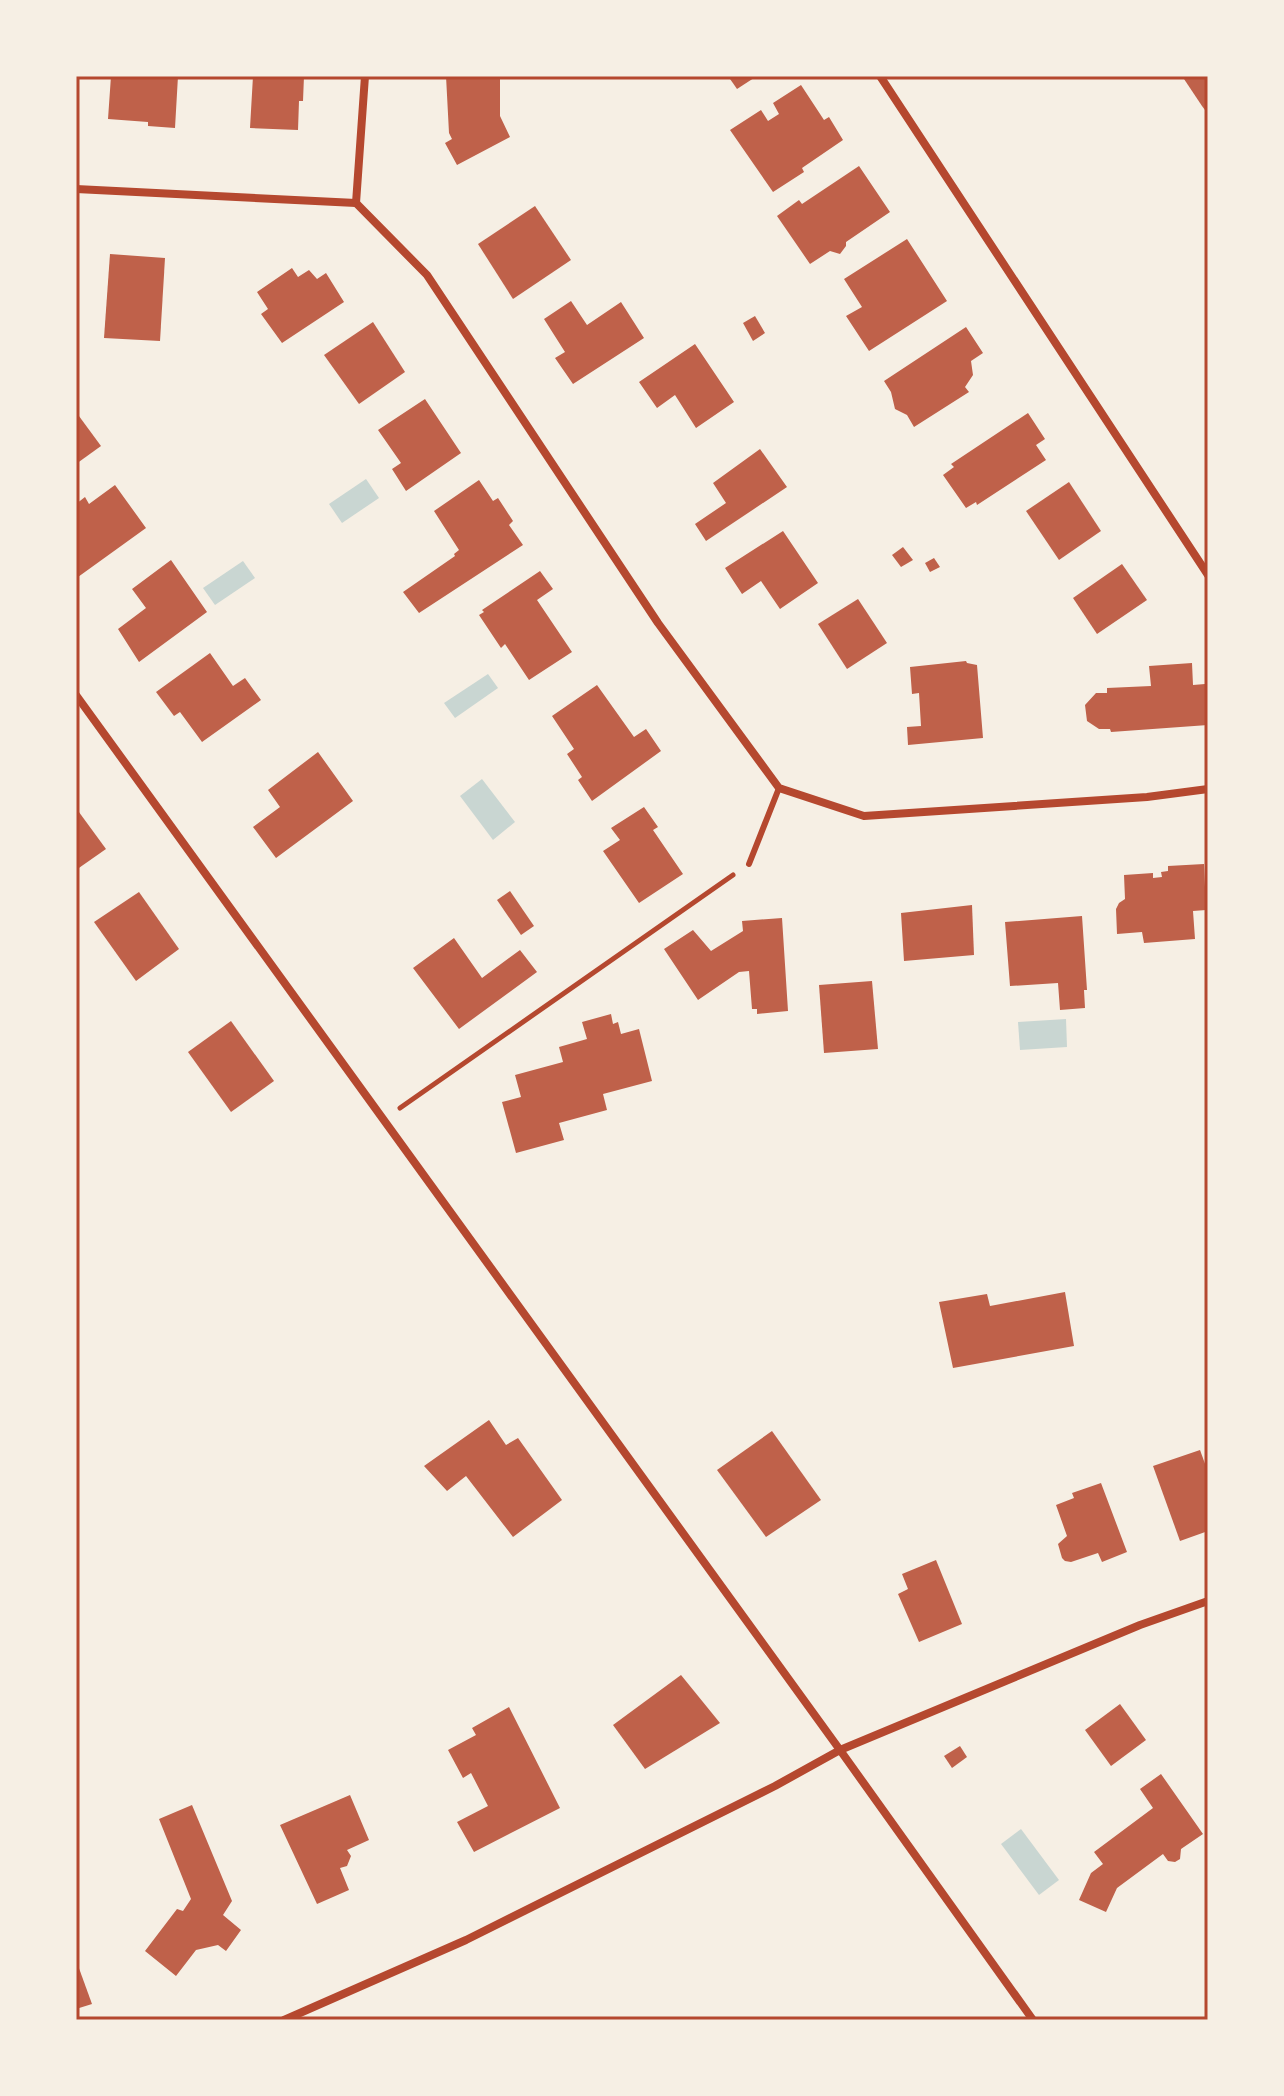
<svg xmlns="http://www.w3.org/2000/svg" width="1284" height="2096" viewBox="0 0 1284 2096" font-family="'Roboto Condensed',sans-serif">
  <style>
    .water { fill: #c9d6d2 }
    .building { fill: #bf614a }
    .lines { fill: none; stroke-linecap: round; stroke-linejoin: round }
    .path { stroke: #b5482f; stroke-width: 5 }
    .service { stroke: #b5482f; stroke-width: 6 }
    .minor { stroke: #b5482f; stroke-width: 8 }
    .neatline { fill: none; stroke: #b5482f; stroke-width: 3 }
  </style>
  <rect width="100%" height="100%" fill="#f6efe4"/>
  <g class="water">
    <path d="M366,479l13,19 -37,25 -13,-19z"/>
    <path d="M243,561l12,17 -40,27 -12,-17z"/>
    <path d="M488,674l10,14 -43,30 -11,-15z"/>
    <path d="M482,779l33,43 -22,18 -33,-44z"/>
    <path d="M1066,1019l1,28 -47,3 -2,-28z"/>
    <path d="M1021,1829l38,51 -20,15 -38,-51z"/>
  </g>
  <g class="building">
    <path d="M111,76h67l-3,52 -27,-2v-4l-40,-3z"/>
    <path d="M253,76h51l-1,25h-4l-1,29 -48,-2z"/>
    <path d="M446,76h54v40l10,21 -53,28 -12,-22 7,-4 -3,-6z"/>
    <path d="M728,76h29l-20,13z"/>
    <path d="M1182,76h26v38l-6,-8z"/>
    <path d="M801,85l23,35 5,-3 14,23 -41,28 2,4 -31,20 -43,-62 31,-20 7,11 11,-7 -6,-11z"/>
    <path d="M859,166l31,46 -44,30v4l-6,8 -10,-3 -20,13 -33,-48 22,-16 3,4z"/>
    <path d="M535,206l36,54 -58,39 -35,-55z"/>
    <path d="M907,239l40,62 -78,50 -23,-35 16,-9 -18,-28z"/>
    <path d="M110,254l55,4 -5,83 -56,-3z"/>
    <path d="M292,268l6,9 11,-7 8,9 9,-6 18,29 -62,41 -21,-29 7,-5 -11,-17z"/>
    <path d="M571,301l16,24 34,-23 23,36 -71,46 -18,-26 10,-6 -21,-33z"/>
    <path d="M755,316l10,17 -12,8 -10,-18z"/>
    <path d="M373,322l32,50 -46,32 -35,-49z"/>
    <path d="M966,327l17,26 -12,8 2,14 -8,12 4,5 -55,35 -7,-12 -12,-6 -4,-17 -7,-11z"/>
    <path d="M695,344l39,58 -38,26 -21,-33 -18,13 -18,-26z"/>
    <path d="M425,399l36,54 -55,38 -14,-22 9,-6 -23,-33z"/>
    <path d="M76,412l25,34 -25,18z"/>
    <path d="M1028,413l17,26 -9,6 10,15 -69,45 -1,-3 -10,6 -23,-33 11,-8 -3,-3z"/>
    <path d="M760,449l27,38 -81,54 -11,-17 31,-21 -13,-20z"/>
    <path d="M479,480l14,21 5,-3 15,23 -4,4 14,20 -104,68 -16,-21 52,-36 -1,-2 5,-4 -25,-39z"/>
    <path d="M1069,482l32,49 -42,29 -33,-49z"/>
    <path d="M115,485l31,43 -68,49 -2,-73 9,-7 4,7z"/>
    <path d="M783,531l35,52 -38,26 -19,-28 -19,13 -17,-26z"/>
    <path d="M903,547l10,13 -12,7 -9,-12z"/>
    <path d="M934,558l6,9 -10,5 -5,-9z"/>
    <path d="M171,560l36,52 -68,50 -21,-33 28,-21 -14,-19z"/>
    <path d="M1122,564l25,36 -50,34 -24,-36z"/>
    <path d="M540,571l13,18 -16,11 35,52 -43,28 -24,-36 -4,4 -22,-33 5,-3 -2,-2z"/>
    <path d="M858,599l29,44 -40,26 -29,-45z"/>
    <path d="M210,653l23,33 12,-8 16,22 -59,42 -22,-30 -6,4 -18,-24z"/>
    <path d="M966,661l1,2 10,2 6,73 -75,7 -1,-18 14,-1 -2,-33 -7,1 -2,-27z"/>
    <path d="M1192,663l1,22 12,-1 3,41 -97,7 -1,-3h-11l-12,-8 -2,-16 11,-12h11v-5l44,-2 -2,-20z"/>
    <path d="M597,685l37,52 12,-8 15,22 -69,50 -14,-21 4,-3 -15,-23 7,-5 -22,-33z"/>
    <path d="M318,752l35,49 -77,57 -23,-31 27,-20 -12,-17z"/>
    <path d="M644,807l14,20 -5,3 30,44 -44,29 -36,-52 17,-11 -9,-12z"/>
    <path d="M76,808l30,41 -30,21z"/>
    <path d="M1204,864l2,46 -13,1 2,28 -51,4 -2,-11 -25,2 -1,-25 3,-6 6,-4 -1,-24 29,-2v5l9,-1 -1,-5 7,-1v-5z"/>
    <path d="M510,891l24,35 -13,9 -24,-35z"/>
    <path d="M139,892l40,57 -43,32 -42,-59z"/>
    <path d="M972,905l2,50 -70,6 -3,-48z"/>
    <path d="M1082,916l5,74h-3l1,18 -25,2 -2,-27 -48,3 -5,-64z"/>
    <path d="M782,918l6,93 -31,3v-5h-5l-3,-38 -10,1 -41,28 -34,-51 29,-19 18,21 32,-20 -1,-10z"/>
    <path d="M454,938l28,40 38,-28 17,22 -78,57 -46,-61z"/>
    <path d="M872,981l6,68 -54,4 -5,-68z"/>
    <path d="M611,1014l2,10 5,-2 3,12 18,-5 13,52 -49,13 4,16 -48,13 5,17 -48,13 -14,-51 19,-5 -6,-22 48,-13 -4,-15 28,-8 -5,-17z"/>
    <path d="M231,1021l43,60 -43,31 -43,-60z"/>
    <path d="M1065,1292l9,54 -121,22 -14,-66 48,-8 3,12z"/>
    <path d="M489,1420l17,25 12,-7 44,62 -49,37 -47,-61 -19,15 -23,-25z"/>
    <path d="M772,1431l49,69 -55,37 -49,-67z"/>
    <path d="M1200,1450l8,22v59l-28,10 -27,-75z"/>
    <path d="M1101,1483l26,69 -25,10 -4,-9 -27,9 -6,-1 -3,-3 -4,-14 9,-8 -11,-31 18,-7 -2,-5z"/>
    <path d="M936,1560l26,64 -43,18 -21,-48 10,-5 -6,-15z"/>
    <path d="M681,1675l39,48 -75,46 -32,-44z"/>
    <path d="M1120,1704l26,36 -35,26 -26,-36z"/>
    <path d="M509,1707l51,101 -86,44 -17,-30 31,-16 -17,-33 -8,5 -15,-28 28,-15 -4,-7z"/>
    <path d="M960,1746l7,11 -15,11 -8,-12z"/>
    <path d="M1161,1774l42,60 -22,15 -1,10 -5,3 -7,-1 -5,-7 -46,34 -11,24 -27,-12 12,-27 12,-9 -9,-12 59,-44 -13,-19z"/>
    <path d="M350,1795l19,45 -22,10 4,6 -4,10 -7,2 9,22 -32,14 -37,-79z"/>
    <path d="M192,1805l40,96 -9,14 18,15 -15,21 -8,-6 -22,5 -20,26 -31,-25 32,-42 6,2 8,-12 -32,-80z"/>
    <path d="M76,1960l16,44 -16,5z"/>
  </g>
  <g class="lines">
    <path class="path" d="M400,1108l333,-233"/>
    <path class="service" d="M749,864l30,-76"/>
    <g class="minor">
      <path d="M880,76l328,499"/>
      <path d="M76,189l280,14 71,72 231,348 121,165 85,28 283,-19 61,-8"/>
      <path d="M356,203l9,-127"/>
      <path d="M76,695l764,1055 193,270"/>
      <path d="M284,2020l182,-80 309,-154 65,-36 300,-125 68,-24"/>
    </g>
  </g>
  <rect width="1284" height="2096" fill="none" stroke="#f6efe4" stroke-width="156"/>
  <rect x="78" y="78" width="1128" height="1940" class="neatline"/>
</svg>
